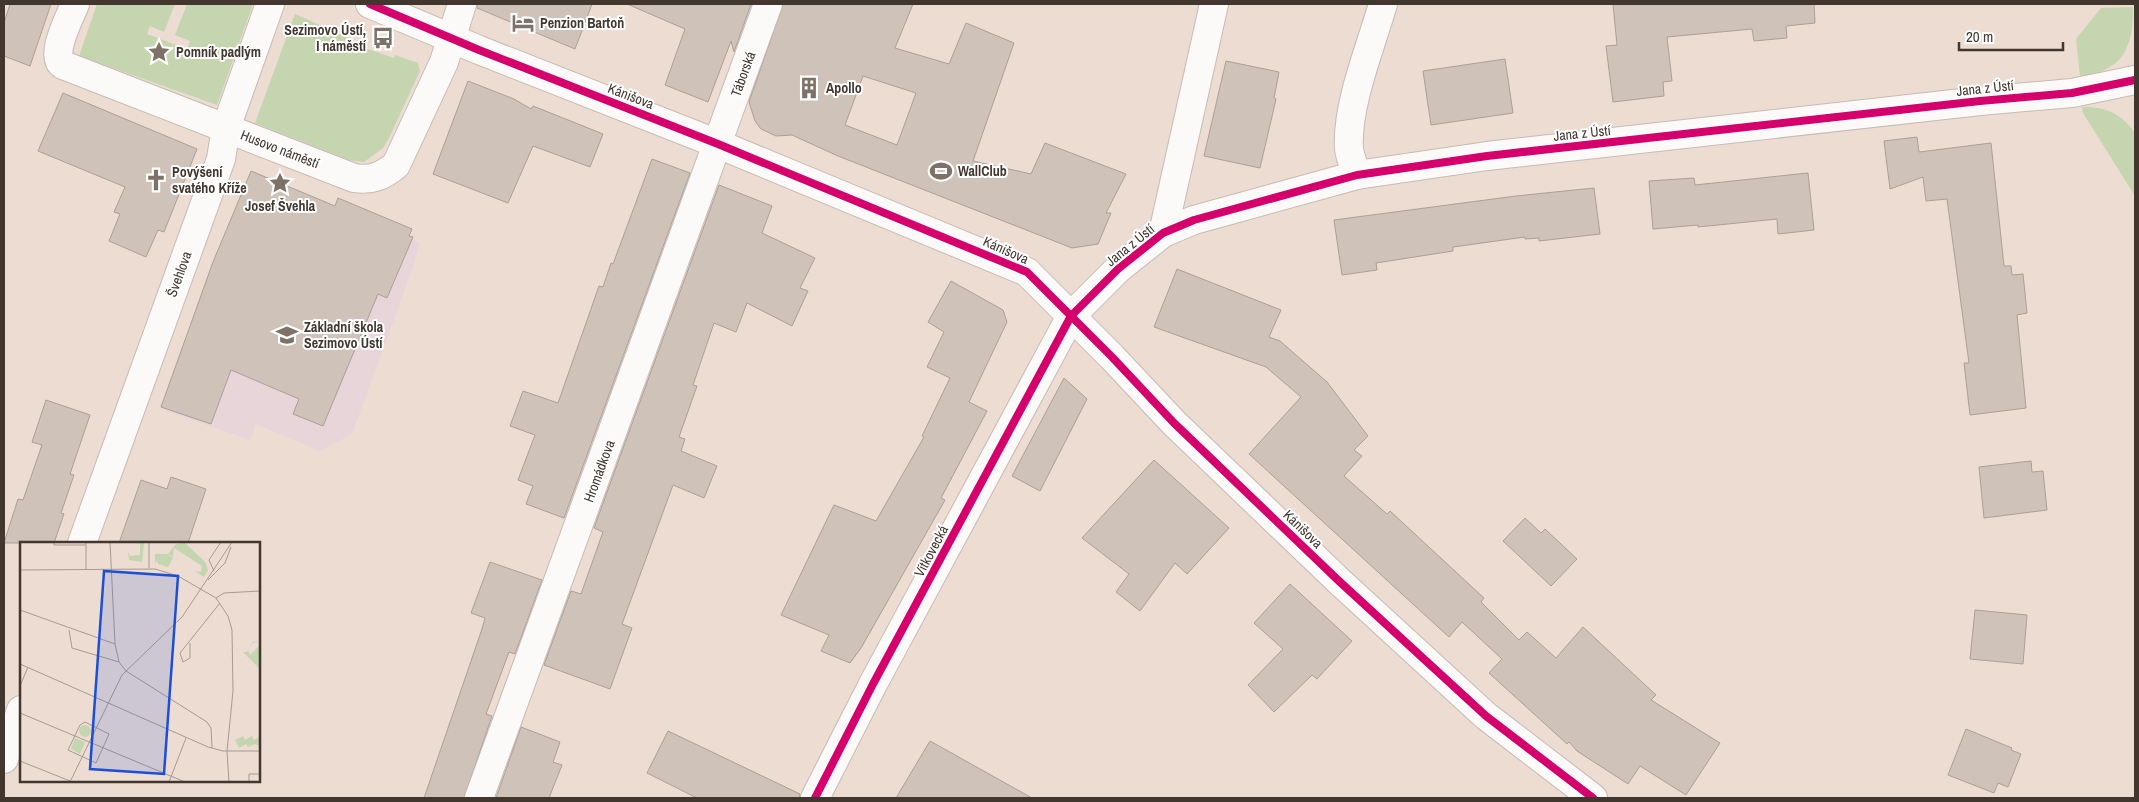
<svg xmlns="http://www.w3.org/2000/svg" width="2139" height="802" viewBox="0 0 2139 802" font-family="'Archivo Narrow',sans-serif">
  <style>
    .education { fill: #e7d5d9 }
    .green { fill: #c4d5b0 }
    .building { fill: #cec2b9; stroke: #ab9f97; fill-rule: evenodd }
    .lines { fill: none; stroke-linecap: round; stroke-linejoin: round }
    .minor-casing { stroke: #c7bbb3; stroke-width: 30 }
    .minor { stroke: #fcfaf8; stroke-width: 28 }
    .cycleway-casing { stroke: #fff; stroke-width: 11 }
    .cycleway { stroke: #d6006c; stroke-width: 8 }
    .labels { text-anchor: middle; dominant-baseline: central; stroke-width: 4; stroke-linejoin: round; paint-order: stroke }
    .poi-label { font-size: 14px; font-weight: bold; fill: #42372f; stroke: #fff; text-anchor: start }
    .street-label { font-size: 14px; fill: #42372f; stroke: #fff }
    .inset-road { fill: none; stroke: #a89a91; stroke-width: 1 }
    .view { fill: #1d4ed8; fill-opacity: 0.15; stroke: #1d4ed8; stroke-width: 2.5 }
    .inset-edge { fill: none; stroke: #42372f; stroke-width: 2.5 }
  </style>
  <rect width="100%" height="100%" fill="#ecdcd2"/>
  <path class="education" d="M251,171l84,35 3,-8 74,31 -3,7 3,4 7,3 -5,21 -62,170 -32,17 -64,-27 -6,16 -89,-31 52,-147z"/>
  <g class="green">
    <path d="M97,4h78l-11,28 -14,-6 -3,8 40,15 3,-8 -15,-6 12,-31h66l-36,101 -138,-49z"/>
    <path d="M2133,7c0,40 -9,64 -53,69l-4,-37 25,-31z"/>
    <path d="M295,14l62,28 -1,3 38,13 1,-3 23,8 2,8 -31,67 -6,10 -19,14 -15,-2 -94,-37z"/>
    <path d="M2082,107c23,-1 40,7 53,26v63l-52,-83z"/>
  </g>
  <g class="building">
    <path d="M10,4h41l-21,62 -26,-10v-33z"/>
    <path d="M477,4h115l-17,45 -98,-41z"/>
    <path d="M627,4h124l-17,48 -3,-11 -23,61 -43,-17 20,-56z"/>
    <path d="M783,4h130l-18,44 54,16 17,-41 48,20 -41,118 58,13 14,-31 81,31 -20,39h5l-13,31 -26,4 -234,-92 -46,-21 -16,1 -15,-7 -6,-8 -6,-19zM863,76l53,17 -19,52 -52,-20z"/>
    <path d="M1613,4h201l1,19 -29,3 1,12 -33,3 -2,-12 -85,8 5,44 -9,1 1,14 -51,6 -7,-56 11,-1z"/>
    <path d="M1505,59l8,54 -82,12 -8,-54z"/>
    <path d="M1226,61l53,11 -5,26 2,1 -16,69 -56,-12z"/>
    <path d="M468,81l46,18 17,10 2,-3 70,28 -13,33 -57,-21 -25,57 -75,-29z"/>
    <path d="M63,93l134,56 -33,83 -6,-2 -12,27 -37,-16 11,-27 -6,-2 11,-25 -87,-36z"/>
    <path d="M1917,137l2,15 72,-9 13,123h7l1,9 11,-1 4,39 -10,2 9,93 -56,7 -6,-52h5l-22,-164 -21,2 -3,-24 -33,12 -6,-48z"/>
    <path d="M652,159l38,14 -126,345 -38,-14 7,-18 -15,-6 17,-45 -25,-9 13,-35 35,12 41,-117 4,1 8,-24 2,1z"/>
    <path d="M251,171l84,35 3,-8 74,31 -3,7 4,1 -26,61 -9,-4 -55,132 -30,-12 6,-15 -68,-29 -20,54 -50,-17 52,-145z"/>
    <path d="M1808,173l6,57 -36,4 -1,-15 -79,8v-2l-45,4 -4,-48 45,-3 1,7z"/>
    <path d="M719,185l53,21 -10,27 53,25 -15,30 8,3 -16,35 -45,-23 -11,29 -22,-9 -21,62 4,1 -18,51 6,2 -4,12 36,15 -13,32 -31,-13 -51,139 10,4 -22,61 -66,-24 27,-74 10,3 22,-62 -9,-4z"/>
    <path d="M1594,188l6,46 -61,7v-3l-14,1v-2l-72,10v4l-77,12 1,7 -35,5 -8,-55 182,-24z"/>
    <path d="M1177,269l104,41 -12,27 11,4 47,41 41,54 -14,14 8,6 -18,20 43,38 3,-3 94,87 -3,4 38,38 8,-8 29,26 27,-31 73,68 -5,5 69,43 -34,52 -46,-29 -12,18 -51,-33 -8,-9 -2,2 -78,-71 13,-14 -40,-37 -13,15 -200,-183 52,-57 -35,-30 -112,-40z"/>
    <path d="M951,281l52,29 4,12 -38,80 18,9 -46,87 4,2 -84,148 -11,15 -29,-12 8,-16 -48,-20 53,-110 42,16 48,-84 -2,-1 28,-58 -23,-11 17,-35 -16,-10z"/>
    <path d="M1064,378l23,21 -47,92 -28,-15z"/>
    <path d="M46,400l44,15 -20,59 4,1 -13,38 3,1 -10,29h-50l14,-44 5,1 19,-55 -10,-3z"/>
    <path d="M1154,460l75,68 -42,46 -12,-11 -35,48 -24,-19 13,-18 -47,-36z"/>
    <path d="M2031,461l1,11 11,-1 4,39 -63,8 -5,-51z"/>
    <path d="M171,477l35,12 -18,54h-69l22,-63 26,9z"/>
    <path d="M1525,518l16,15 4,-4 32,30 -26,27 -48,-45z"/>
    <path d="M490,562l52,18 -27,74 -6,-2 -23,62 6,2 -28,82h-40l58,-169 3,-11 -14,-5z"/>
    <path d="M1290,584l62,57 -35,38 -5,-4 -38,37 -26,-27 35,-36 -29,-26z"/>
    <path d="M1975,610l52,5 -4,49 -53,-5z"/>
    <path d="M521,727l39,15 -7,20 9,3 -13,33h-53z"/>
    <path d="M1966,729l46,19 -1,2 10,4 -13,33 -10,-4 -4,10 -46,-18z"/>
    <path d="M668,731l132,63 -1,4h-102l-50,-25z"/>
    <path d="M930,741l102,57h-136z"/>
  </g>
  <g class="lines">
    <g class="minor-casing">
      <g id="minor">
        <path d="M75,4c-5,13 -26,52 -12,61l291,113c17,3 29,-2 42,-13l48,-103 18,-58"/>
        <path d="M370,4l109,46 239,94 309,128 85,85 62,66 166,159 146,134 107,82"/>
        <path d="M1357,175c-3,-9 -7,-18 -8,-26 -3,-43 22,-103 34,-145"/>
        <path d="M1163,233l51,-229"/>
        <path d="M82,543l139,-384 5,-31 44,-124"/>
        <path d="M4,759l17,-49"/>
        <path d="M479,798l289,-794"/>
        <path d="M815,798l58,-114 198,-368 47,-47 45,-36 31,-13 163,-45 130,-19 493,-55 92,-8 63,-13"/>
      </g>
    </g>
    <use href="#minor" class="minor"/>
    <g class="cycleway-casing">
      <g id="cycleway">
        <path d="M370,4l109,46 239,94 309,128 85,85 62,66 166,159 146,134 107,82"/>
        <path d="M815,798l58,-114 198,-368 47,-47 45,-36 31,-13 163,-45 130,-19 493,-55 92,-8 63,-13"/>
      </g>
    </g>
    <use href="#cycleway" class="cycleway"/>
  </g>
  <defs>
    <g id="hotel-bare" transform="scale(1.725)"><path d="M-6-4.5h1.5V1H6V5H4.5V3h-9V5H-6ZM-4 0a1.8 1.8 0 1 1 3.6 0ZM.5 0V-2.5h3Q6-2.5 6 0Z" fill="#7e7168" stroke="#fff" stroke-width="2.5" paint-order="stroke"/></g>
    <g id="bus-bare" transform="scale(1.725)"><path d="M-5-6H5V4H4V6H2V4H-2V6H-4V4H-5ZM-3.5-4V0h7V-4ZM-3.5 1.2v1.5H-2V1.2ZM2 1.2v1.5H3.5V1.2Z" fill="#7e7168" stroke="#fff" stroke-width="2.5" paint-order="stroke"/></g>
    <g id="sight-bare" transform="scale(1.725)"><path d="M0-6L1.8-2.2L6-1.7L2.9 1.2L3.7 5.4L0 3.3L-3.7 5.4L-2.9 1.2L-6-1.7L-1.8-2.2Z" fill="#7e7168" stroke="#fff" stroke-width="2.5" paint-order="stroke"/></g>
    <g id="building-bare" transform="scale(1.725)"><path d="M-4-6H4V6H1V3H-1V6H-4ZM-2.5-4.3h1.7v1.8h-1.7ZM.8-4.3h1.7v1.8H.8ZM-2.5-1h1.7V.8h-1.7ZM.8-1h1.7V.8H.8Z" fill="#7e7168" stroke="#fff" stroke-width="2.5" paint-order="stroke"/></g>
    <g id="stadium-bare" transform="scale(1.725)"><path d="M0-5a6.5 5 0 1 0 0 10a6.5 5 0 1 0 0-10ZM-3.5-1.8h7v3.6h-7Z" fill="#7e7168" stroke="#fff" stroke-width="2.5" paint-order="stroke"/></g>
    <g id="church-bare" transform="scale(1.725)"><path d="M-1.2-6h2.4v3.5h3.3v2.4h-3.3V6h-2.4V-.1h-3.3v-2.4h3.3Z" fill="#7e7168" stroke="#fff" stroke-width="2.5" paint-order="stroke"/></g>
    <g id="school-bare" transform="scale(1.725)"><path d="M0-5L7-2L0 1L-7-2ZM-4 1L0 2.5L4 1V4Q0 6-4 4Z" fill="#7e7168" stroke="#fff" stroke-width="2.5" paint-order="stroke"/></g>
  </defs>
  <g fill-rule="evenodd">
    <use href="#hotel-bare" x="523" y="23"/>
    <use href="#bus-bare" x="383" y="38"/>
    <use href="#sight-bare" x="159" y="52"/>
    <use href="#building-bare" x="809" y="88"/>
    <use href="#stadium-bare" x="941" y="171"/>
    <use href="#church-bare" x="156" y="180"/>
    <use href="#sight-bare" x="280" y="183"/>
    <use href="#school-bare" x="287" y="335"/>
  </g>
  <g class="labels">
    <g class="poi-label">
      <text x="540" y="23">Penzion Bartoň</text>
      <text x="366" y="30" text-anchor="end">Sezimovo Ústí,<tspan x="366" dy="16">I náměstí</tspan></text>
      <text x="176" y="52">Pomník padlým</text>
      <text x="826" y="88">Apollo</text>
      <text x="958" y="171">WallClub</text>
      <text x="172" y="172">Povýšení<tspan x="172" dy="16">svatého Kříže</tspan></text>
      <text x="280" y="206" text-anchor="middle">Josef Švehla</text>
      <text x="304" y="327">Základní škola<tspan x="304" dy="16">Sezimovo Ústí</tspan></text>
    </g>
    <g class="street-label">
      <text transform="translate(743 74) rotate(-70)">Táborská</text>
      <text transform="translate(1985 88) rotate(-6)">Jana z Ústí</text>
      <text transform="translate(631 96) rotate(21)">Kánišova</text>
      <text transform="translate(1582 133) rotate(-6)">Jana z Ústí</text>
      <text transform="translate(280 149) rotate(21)">Husovo náměstí</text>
      <text transform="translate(1130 245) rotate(-39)">Jana z Ústí</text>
      <text transform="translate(1006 250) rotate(24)">Kánišova</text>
      <text transform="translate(179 274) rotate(-70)">Švehlova</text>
      <text transform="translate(599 471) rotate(-70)">Hromádkova</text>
      <text transform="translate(1303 529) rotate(44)">Kánišova</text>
      <text transform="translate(931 551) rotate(-62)">Vítkovecká</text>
    </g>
  </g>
  <g transform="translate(20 542)">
    <rect width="240" height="240" fill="#ecdcd2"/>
    <path d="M164,0l21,20 3,8 -4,7 -9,-6 6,1 1,-6 -20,-13 -8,-5 -1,9 -5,-3 8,-10zM114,1h10l-2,19 -13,-2 -1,-8 2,4 10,-1v-11zM135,12h12l6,4 -5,9 -10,-3 -1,-4 -2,4zM240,99l-8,2 -4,7 2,5 10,-10v24l-17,-17h4l5,-10zM59 189a6 6 0 1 1 12 0a6 6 0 1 1-12 0ZM223,194l2,4 7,-4 2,4 6,-3v9l-5,-2 -7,3 -2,-3 -7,4 -4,-8zM55,196l10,4 -5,12 -9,-5z" fill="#c4d5b0"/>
    <path class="inset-road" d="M34,0v3h32M90,0l5,102 4,18 7,9 81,51 4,6 1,20M129,26v-26M0,28l135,-1 23,7 38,22 12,18 4,14 1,61 -6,60 2,31M66,28v-28M194,29l-5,-11 12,-18M188,38l17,-17 6,-16M196,56l8,-5 36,-2M0,68l95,34M49,88l3,18 47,14M170,101v15l-7,4 -3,-9 40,-50M0,122l188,83 15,4h37M0,144l8,-19M0,171l165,69M65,180l24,12 -13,29 -28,-13 12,-25zM0,219l50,20M50,240l52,-107 60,-58 50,-75M149,240l17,-44M229,240v-8h11"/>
    <path class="view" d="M84,29l74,5 -14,198 -74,-5z"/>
    <rect width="240" height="240" class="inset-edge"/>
  </g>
  <rect width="2139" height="802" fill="none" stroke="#42372f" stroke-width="10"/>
  <path d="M1959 42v8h104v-8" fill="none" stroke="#42372f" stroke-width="2.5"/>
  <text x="1966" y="42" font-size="15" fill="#42372f" stroke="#ffffff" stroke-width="4" paint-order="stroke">20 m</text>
</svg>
